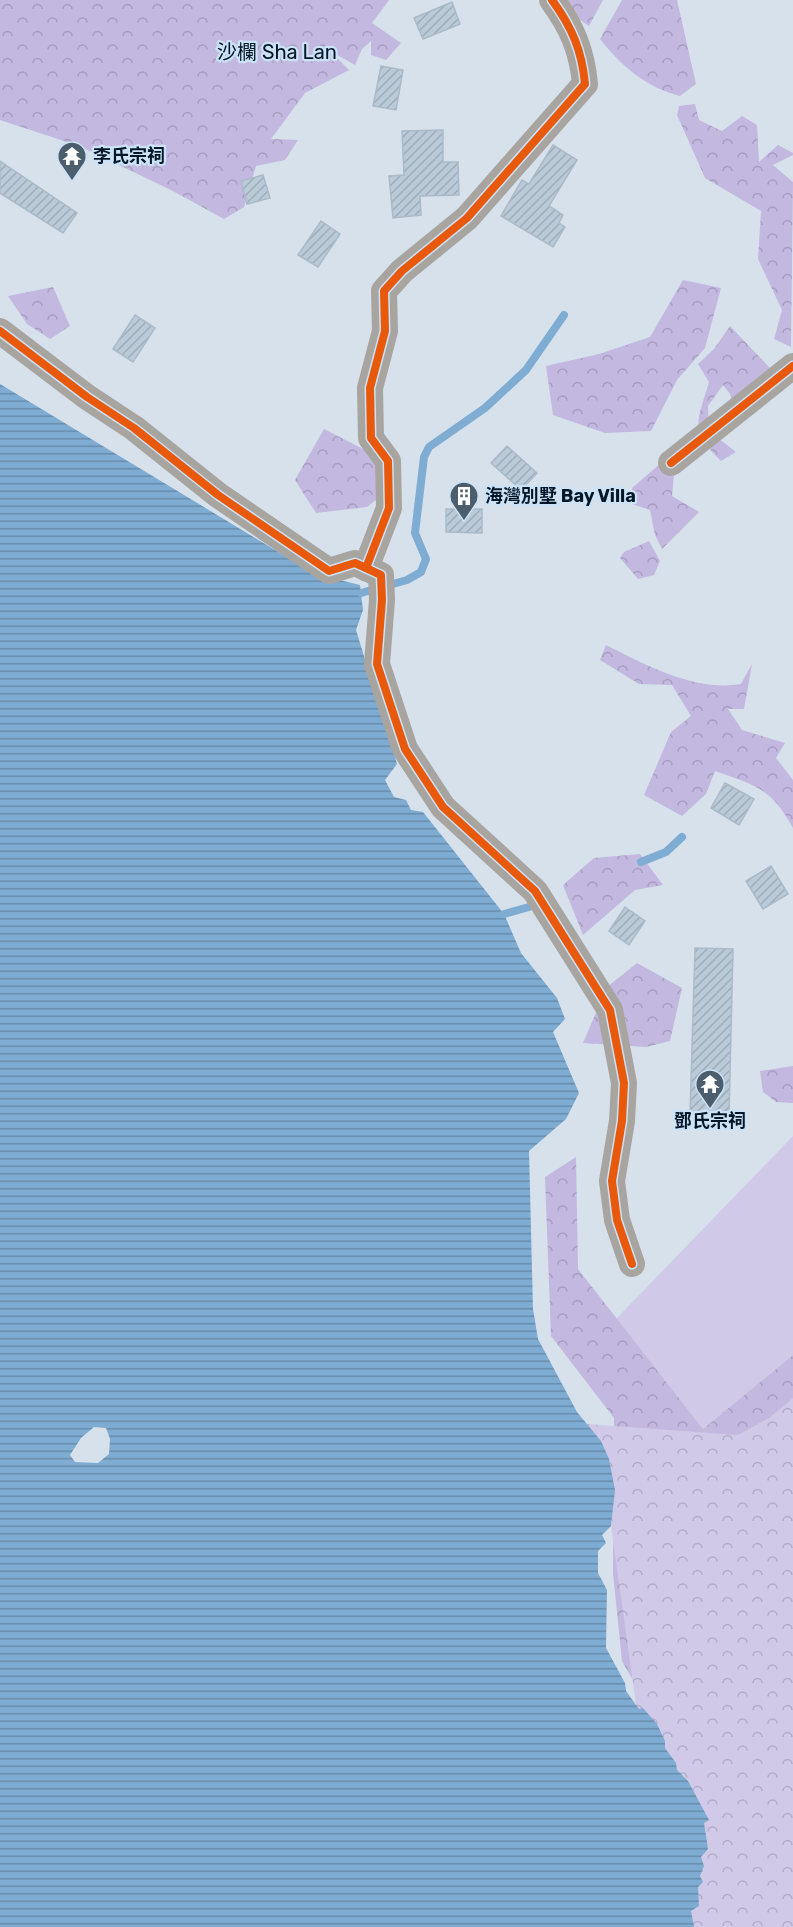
<svg xmlns="http://www.w3.org/2000/svg" width="793" height="1927" viewBox="0 0 793 1927" font-family="Rubik,'Noto Sans TC',sans-serif">
  <style>
    .grass { fill: #d0cae8 }
    .forest { fill: url(#forest-crowns) }
    .park { fill: url(#park-crowns) }
    .water { fill: url(#water-rules); fill-rule: evenodd }
    .lines { fill: none; stroke-linecap: round; stroke-linejoin: round }
    .stream { stroke: #7facd2; stroke-width: 8 }
    .building { fill: url(#building-hatch); stroke: #abbac8; stroke-width: 1.5 }
    .minor { stroke: #a8a5a0; stroke-width: 26 }
    .cycleway-casing { stroke: #cce2f6; stroke-width: 11 }
    .cycleway { stroke: #e8590c; stroke-width: 8 }
    .labels { text-anchor: middle; dominant-baseline: central; stroke-width: 4.5; stroke-linejoin: round; paint-order: stroke }
    .poi-label { font-size: 18px; font-weight: bold; fill: #021728; stroke: #cce2f6; text-anchor: start }
    .neighbourhood-label { font-size: 20px; fill: #021728; stroke: #cce2f6 }
  </style>
  <defs>
    <pattern id="forest-crowns" width="20" height="18" patternUnits="userSpaceOnUse" patternTransform="scale(1.5)"><rect width="20" height="18" fill="#c3b8e0"/><path d="M2 6a3 3 0 1 1 6 0M12 15a3 3 0 1 1 6 0" fill="none" stroke="#a69dc0"/></pattern>
    <pattern id="park-crowns" width="20" height="18" patternUnits="userSpaceOnUse" patternTransform="scale(1.5)"><rect width="20" height="18" fill="#d0cae8"/><path d="M2 6a3 3 0 1 1 6 0M12 15a3 3 0 1 1 6 0" fill="none" stroke="#b1adc7"/></pattern>
    <pattern id="water-rules" width="6" height="5" patternUnits="userSpaceOnUse" patternTransform="scale(1.5)"><rect width="6" height="5" fill="#7facd2"/><path d="M0 2.5h6" fill="none" stroke="#668baa"/></pattern>
    <pattern id="building-hatch" width="6" height="6" patternUnits="userSpaceOnUse" patternTransform="scale(1.5)"><rect width="6" height="6" fill="#bacad8"/><path d="M-1 1l2-2M0 6l6-6M5 7l2-2" fill="none" stroke="#9eadb9"/></pattern>
  </defs>
  <rect width="100%" height="100%" fill="#d6e1ec"/>
  <path class="grass" d="M793,1136v219l-90,74 -87,-110z"/>
  <g class="forest">
    <path d="M0,0h389l-17,23 29,20 -15,17 -15,-5v-14l-9,8 -7,16 -25,-14 19,19 -44,23 -34,46 27,1 -13,20 -29,6 -12,41 -20,12 -53,-29 -92,-44 -79,-26z"/>
    <path d="M563,0h40l-14,26 -16,-11z"/>
    <path d="M622,0h55l19,84 -16,12c-33,-8 -59,-30 -80,-57z"/>
    <path d="M695,104l4,16 23,11 20,-15 15,9 2,37 19,-17 15,8v2l-20,10 20,17 -2,165 -17,-8 8,-29 -24,-51 3,-48 -56,-33 -28,-63 2,-9z"/>
    <path d="M683,280l38,8 -16,60 -28,32 -26,51 -46,2 -52,-18 -7,-49 53,-12 51,-17z"/>
    <path d="M53,287l17,39 -20,13 -23,-15 -19,-28z"/>
    <path d="M730,326l40,42 -35,43 -5,-17 -7,-9 -15,21 1,25 27,21 -15,9c-32,-32 -24,-38 -12,-79l-11,-18 16,-15z"/>
    <path d="M324,429l39,20 36,32 -32,26 -51,6 -21,-33z"/>
    <path d="M661,463l13,12 -2,21 27,16 -37,37 -7,-14 -5,-25 -18,-6v-16z"/>
    <path d="M649,541l11,20 -6,14 -16,4 -18,-21 4,-6z"/>
    <path d="M606,645c40,20 89,47 135,39l11,-20 -8,45h-16l14,21 43,13 -9,15 17,22v48c-22,-40 -38,-43 -78,-57l-9,23 -24,22 -38,-21 27,-63 20,-16 -19,-31 -33,-1 -39,-24z"/>
    <path d="M640,854l23,31 -28,5 -52,45 -20,-50 31,-27z"/>
    <path d="M637,963l45,25 -12,53 -24,6 -63,-4 24,-56z"/>
    <path d="M793,1066v37l-17,-1 -13,-10 -3,-21z"/>
    <path d="M576,1157l2,112 125,160 90,-74v572l-137,-206 -34,-60 -9,-88 1,-155 -63,-82 -6,-159z"/>
  </g>
  <path class="park" d="M793,1398v529h-105l-51,-215 -26,-186 4,-36 -28,-66 151,11 31,-17z"/>
  <path class="water" d="M0,384l315,190 45,11 3,25 -7,20 41,134 -12,16 9,17 12,3 5,10 12,2 81,102 17,39 36,45 8,21 -12,13 26,61 -13,26 -37,32 4,158 5,30 39,73 24,29 8,18 6,31 -4,36 -9,9 4,8 -8,8v22l9,17 -1,58 19,35 1,8 13,18 4,-1 14,16 8,17v7l11,15 1,7 11,11 21,39 -5,3 4,26 -7,8 3,9 -4,10 3,6 -5,5 1,19 -8,5 3,16h-694zM94,1427l12,1 4,11 -1,15 -11,9 -23,-1 -5,-7 11,-17z"/>
  <g class="lines">
    <g class="stream">
      <path d="M361,593l46,-13 14,-8 5,-13 -11,-26 9,-76 5,-10 56,-39 41,-38 38,-55"/>
      <path d="M641,862l25,-10 16,-15"/>
      <path d="M504,914l25,-7"/>
    </g>
  </g>
  <g class="building">
    <path d="M452,2l8,22 -37,15 -9,-21z"/>
    <path d="M381,66l22,4 -7,40 -23,-4z"/>
    <path d="M443,130v32h15l1,33 -39,1 1,19 -28,3 -4,-42 15,-1 -2,-44z"/>
    <path d="M553,145l24,15 -28,46 14,9 -4,8 6,4 -12,20 -52,-31 21,-36 7,4z"/>
    <path d="M0,161l77,52 -14,20 -63,-40z"/>
    <path d="M263,175l7,23 -23,6 -6,-23z"/>
    <path d="M321,221l19,13 -22,33 -20,-12z"/>
    <path d="M135,315l20,13 -22,34 -20,-13z"/>
    <path d="M507,446l30,27 -16,17 -30,-27z"/>
    <path d="M446,509h36v24l-36,-1z"/>
    <path d="M725,783l29,16 -15,26 -28,-17z"/>
    <path d="M771,866l17,28 -25,15 -17,-28z"/>
    <path d="M625,907l20,14 -16,24 -20,-14z"/>
    <path d="M695,948l38,1 -4,167 -39,-1z"/>
  </g>
  <g class="lines">
    <g class="minor">
      <path d="M0,331l87,66 47,31 84,67 111,76 26,-8 26,12 1,25 -5,64 28,85 38,58 92,84 75,119 14,73 -2,38 -10,60 5,39 15,44"/>
      <path d="M671,463l122,-97"/>
      <path d="M366,568l23,-60 -1,-47 -17,-23 -1,-50 15,-57 -1,-40 18,-20 65,-53 118,-134c-3,-33 -13,-57 -33,-84"/>
    </g>
    <g class="cycleway-casing">
      <g id="cycleway">
        <path d="M0,331l87,66 47,31 84,67 111,76 26,-8 26,12 1,25 -5,64 28,85 38,58 92,84 75,119 14,73 -2,38 -10,60 5,39 15,44"/>
        <path d="M671,463l122,-97"/>
        <path d="M366,568l23,-60 -1,-47 -17,-23 -1,-50 15,-57 -1,-40 18,-20 65,-53 118,-134c-3,-33 -13,-57 -33,-84"/>
      </g>
    </g>
    <use href="#cycleway" class="cycleway"/>
  </g>
  <defs>
    <g id="temple-pin" transform="scale(1.5)"><path d="M0 17L-7.5 6A9.5 9.5 0 1 1 7.5 6Z" fill="#4c5e6d" stroke="#cce2f6"/><path d="M0-6L5-2H3V0L6.5 2.5H4V6H1.5V3h-3V6H-4V2.5H-6.5L-3 0V-2H-5Z" fill="#fff"/></g>
    <g id="building-pin" transform="scale(1.5)"><path d="M0 17L-7.5 6A9.5 9.5 0 1 1 7.5 6Z" fill="#4c5e6d" stroke="#cce2f6"/><path d="M-4-6H4V6H1V3H-1V6H-4ZM-2.5-4.3h1.7v1.8h-1.7ZM.8-4.3h1.7v1.8H.8ZM-2.5-1h1.7V.8h-1.7ZM.8-1h1.7V.8H.8Z" fill="#fff"/></g>
  </defs>
  <g fill-rule="evenodd">
    <use href="#temple-pin" x="72" y="156"/>
    <use href="#building-pin" x="464" y="496"/>
    <use href="#temple-pin" x="710" y="1084"/>
  </g>
  <g class="labels">
    <g class="poi-label">
      <text x="93" y="156">李氏宗祠</text>
      <text x="485" y="496">海灣別墅 Bay Villa</text>
      <text x="710" y="1121" text-anchor="middle">鄧氏宗祠</text>
    </g>
    <g class="neighbourhood-label">
      <text x="277" y="52">沙欄 Sha Lan</text>
    </g>
  </g>
</svg>
